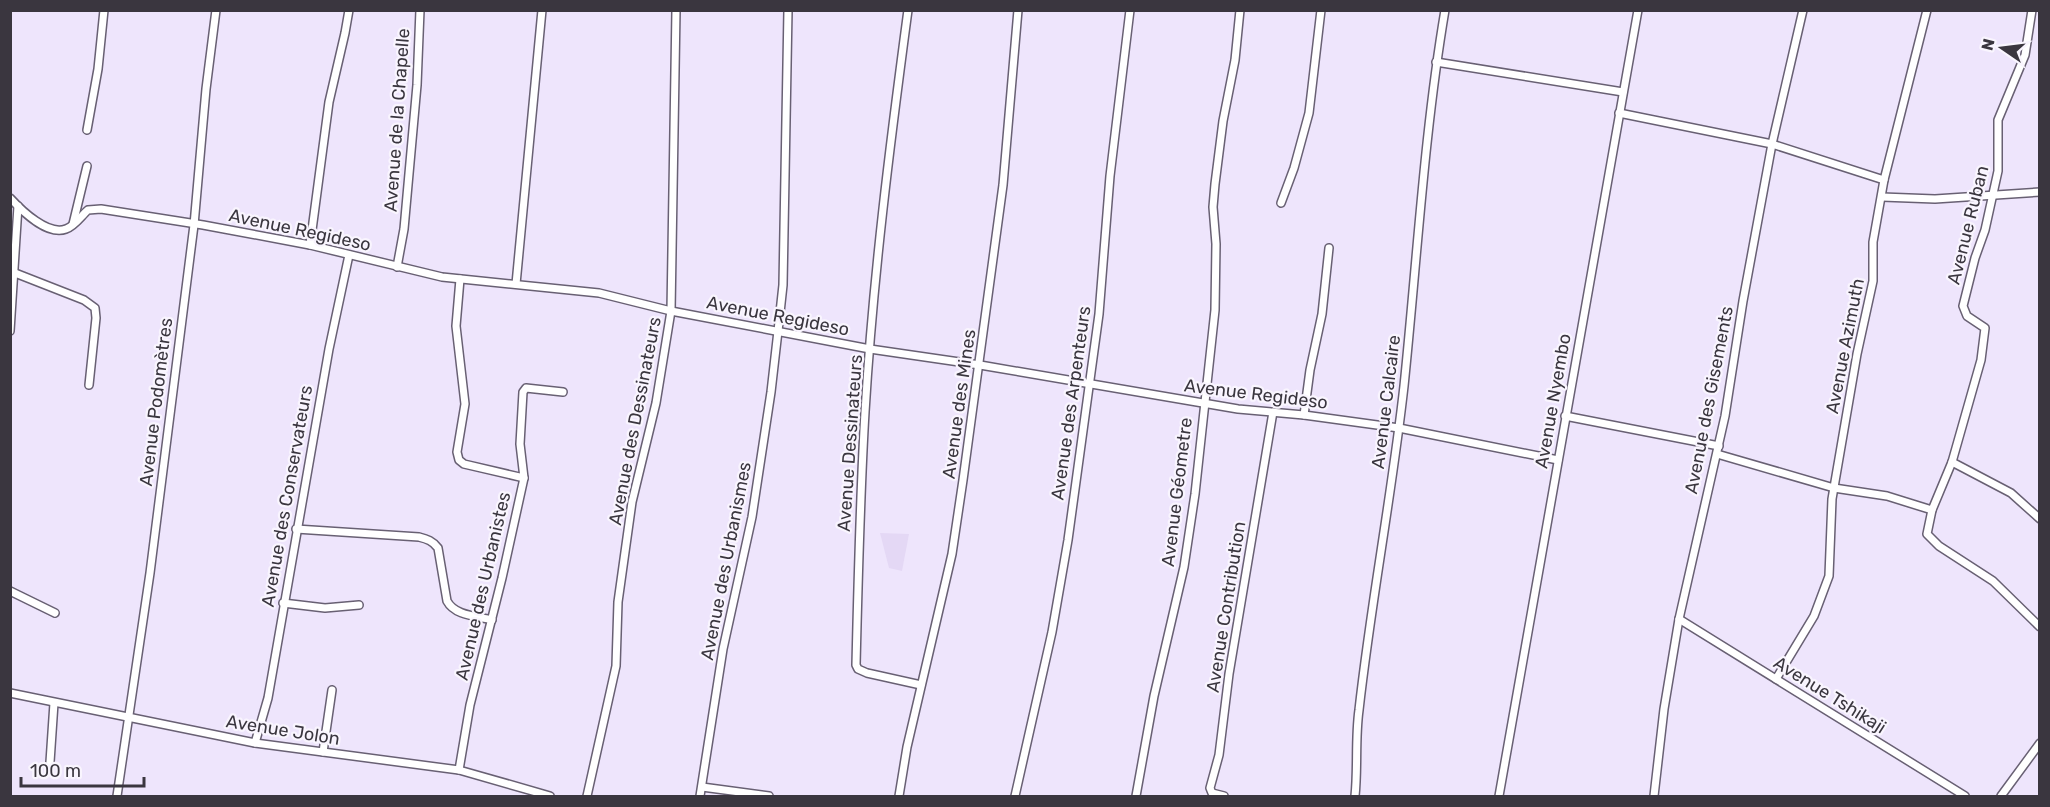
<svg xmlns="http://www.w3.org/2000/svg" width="2050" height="807" viewBox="0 0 2050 807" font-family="Rubik,sans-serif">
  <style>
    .built { fill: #e4d8f5 }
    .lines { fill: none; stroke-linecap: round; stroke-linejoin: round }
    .street-casing { stroke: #686073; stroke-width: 10 }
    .street { stroke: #fff; stroke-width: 7 }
    .labels { text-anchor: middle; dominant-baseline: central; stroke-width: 4.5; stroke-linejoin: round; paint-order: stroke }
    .street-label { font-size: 18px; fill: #3a363f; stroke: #f9f5fe }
  </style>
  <rect width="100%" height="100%" fill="#eee5fc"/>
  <path class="built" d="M880,533l29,1 -7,37 -13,-3z"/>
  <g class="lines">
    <g class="street-casing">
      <g id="street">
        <path d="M908,10c-18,134 -35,268 -43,402 -5,84 -7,169 -9,253l2,4 9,4 54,12"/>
        <path d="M2032,10l-7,45 -27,65v51l-13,59 -10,28 -12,48 4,10 18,12 -4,32 -29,102 -20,48 -5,24 12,12 54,35 47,46"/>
        <path d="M1436,62l187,30"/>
        <path d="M1619,113l153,31 112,36"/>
        <path d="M87,130l11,-61 6,-59"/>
        <path d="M1882,197l53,2 105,-7"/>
        <path d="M10,198c12,13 38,38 56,31 9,-3 15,-13 22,-19l13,-1 102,16 107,20 132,32 157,16 72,18 199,38 110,16 258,44 66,6 95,13 159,32"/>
        <path d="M1281,203l13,-35 15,-55 12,-103"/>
        <path d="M73,224l14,-58"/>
        <path d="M310,245l19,-143 16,-69 4,-23"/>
        <path d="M397,267l7,-38 13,-144 3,-75"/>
        <path d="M15,273l69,27 11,8 1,10 -7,67"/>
        <path d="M516,284l26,-274"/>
        <path d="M10,331l8,-125"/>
        <path d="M1304,415l6,-45 12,-56 7,-66"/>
        <path d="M1565,416l154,30"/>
        <path d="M1717,454l117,34 53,8 45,14"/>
        <path d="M1952,462l59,31 29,26"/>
        <path d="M524,478l-4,-34 3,-52 3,-4 37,4"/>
        <path d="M296,529l123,8c8,2 14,4 19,11l9,53c8,15 30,15 45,19"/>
        <path d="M10,591l45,22"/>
        <path d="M283,603l42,5 34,-3"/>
        <path d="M1679,619l286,177"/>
        <path d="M1776,679l38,-63 15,-40 3,-77 25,-145 16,-73v-39l11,-62 43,-170"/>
        <path d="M10,693l245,50 204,27 91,26"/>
        <path d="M255,743l13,-45 61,-349 20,-94"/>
        <path d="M323,752l9,-62"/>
        <path d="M50,762l4,-59"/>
        <path d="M459,770l11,-65 32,-127 22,-100 -60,-14 -5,-4 -2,-8 8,-48 -9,-78 4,-47"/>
        <path d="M702,787l67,9"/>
        <path d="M117,796l33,-223 44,-348 12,-136 10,-79"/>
        <path d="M587,796l29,-130 2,-64 14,-100 24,-99 15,-92 5,-301"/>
        <path d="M700,796l23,-147 29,-132 19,-125 7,-61 5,-46 5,-275"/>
        <path d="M899,796l8,-49 45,-193 11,-74 40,-295 15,-175"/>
        <path d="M1015,796l37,-164 16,-92 31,-226 11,-138 20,-166"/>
        <path d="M1136,796l18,-100 30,-129 11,-73 20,-184 1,-66 -3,-37 2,-23 8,-63 12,-61 5,-50"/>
        <path d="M1224,796l-12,-3 -2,-5 9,-33 10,-81 44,-262"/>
        <path d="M1355,796c3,-28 0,-57 4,-86 12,-108 33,-216 45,-324 13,-125 20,-252 41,-376"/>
        <path d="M1499,796l139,-786"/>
        <path d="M1654,796l10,-87 15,-90 46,-203 18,-115 29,-157 31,-134"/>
        <path d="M2001,796l39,-53"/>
      </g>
    </g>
    <use href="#street" class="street"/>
  </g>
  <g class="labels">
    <g class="street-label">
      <text transform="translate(397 120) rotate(-86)">Avenue de la Chapelle</text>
      <text transform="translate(1968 225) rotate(-76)">Avenue Ruban</text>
      <text transform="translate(300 230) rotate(12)">Avenue Regideso</text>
      <text transform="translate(778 316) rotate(11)">Avenue Regideso</text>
      <text transform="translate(1845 346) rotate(-79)">Avenue Azimuth</text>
      <text transform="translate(1256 394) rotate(7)">Avenue Regideso</text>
      <text transform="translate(1709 400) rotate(-79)">Avenue des Gisements</text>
      <text transform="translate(1553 401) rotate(-80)">Avenue Nyembo</text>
      <text transform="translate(156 402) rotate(-83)">Avenue Podomètres</text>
      <text transform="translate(1386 402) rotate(-83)">Avenue Calcaire</text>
      <text transform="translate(1071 403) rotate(-82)">Avenue des Arpenteurs</text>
      <text transform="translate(959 404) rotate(-82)">Avenue des Mines</text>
      <text transform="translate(635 421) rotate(-79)">Avenue des Dessinateurs</text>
      <text transform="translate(850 443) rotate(-86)">Avenue Dessinateurs</text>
      <text transform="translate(1177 492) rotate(-83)">Avenue Géometre</text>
      <text transform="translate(287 496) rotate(-80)">Avenue des Conservateurs</text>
      <text transform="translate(726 561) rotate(-79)">Avenue des Urbanismes</text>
      <text transform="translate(483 586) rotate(-77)">Avenue des Urbanistes</text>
      <text transform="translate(1226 607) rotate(-81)">Avenue Contribution</text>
      <text transform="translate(1830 695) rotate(32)">Avenue Tshikaji</text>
      <text transform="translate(283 730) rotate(9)">Avenue Jolon</text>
    </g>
  </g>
  <rect width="2050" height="807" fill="none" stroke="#3a363f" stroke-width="24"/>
  <g transform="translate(2002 48) rotate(284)" stroke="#f9f5fe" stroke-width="4.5" paint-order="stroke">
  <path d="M0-4.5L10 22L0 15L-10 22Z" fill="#3a363f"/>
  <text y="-9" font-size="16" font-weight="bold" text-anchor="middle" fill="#3a363f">N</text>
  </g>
  <path d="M21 777v9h123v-9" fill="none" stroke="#3a363f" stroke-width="3"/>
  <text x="30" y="777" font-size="18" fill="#3a363f" stroke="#f9f5fe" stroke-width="4.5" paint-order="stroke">100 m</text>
</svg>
